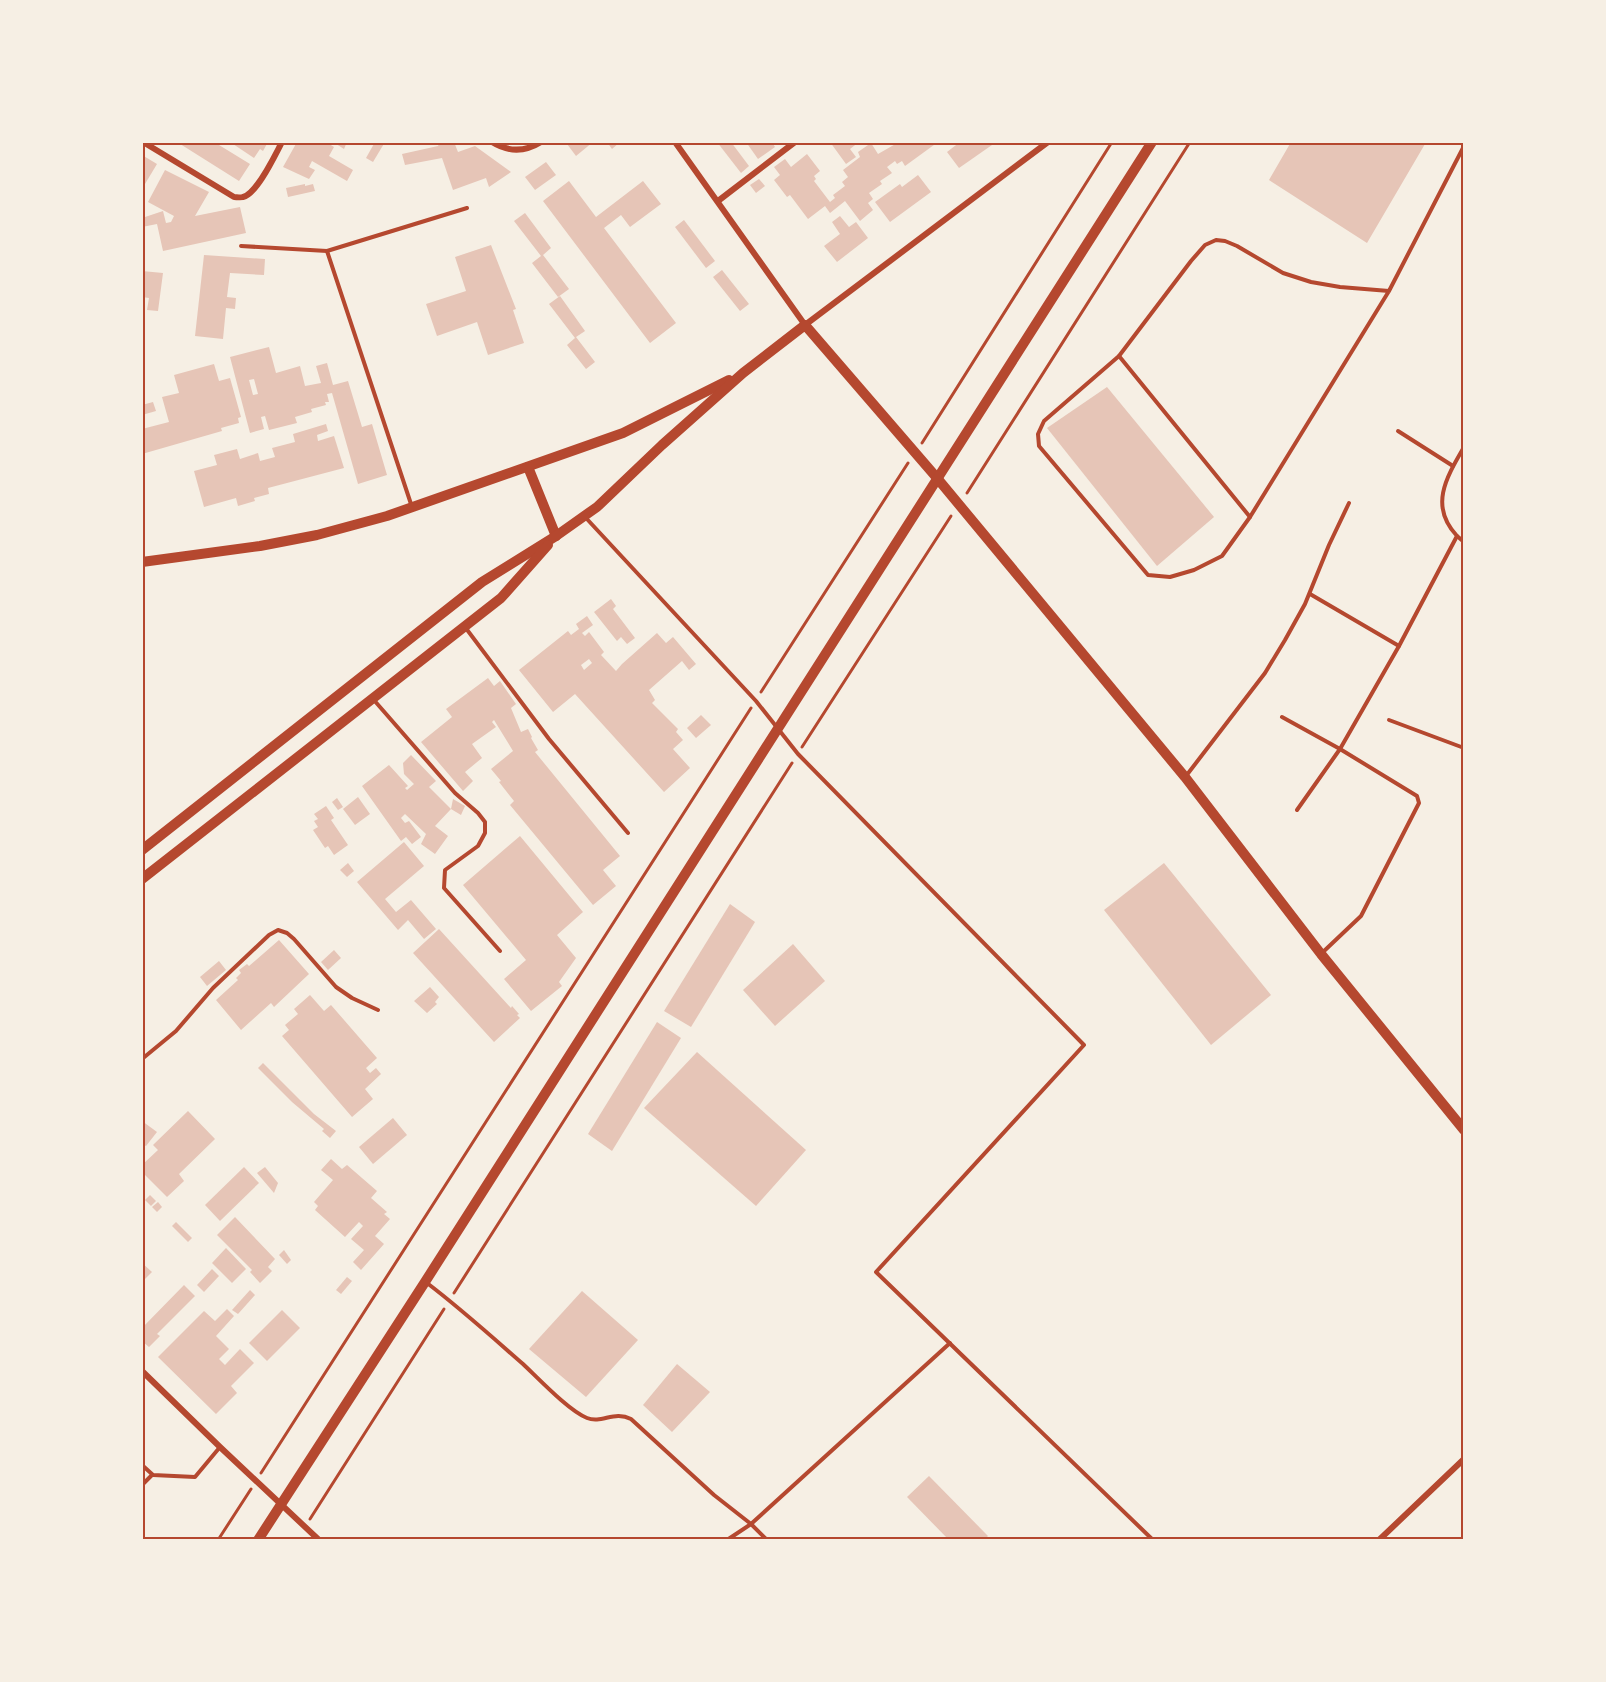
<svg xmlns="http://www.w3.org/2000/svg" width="1606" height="1682" viewBox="0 0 1606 1682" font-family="'Public Sans',sans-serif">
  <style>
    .building { fill: #e6c5b7; fill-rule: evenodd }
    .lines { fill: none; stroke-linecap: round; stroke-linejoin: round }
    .path { stroke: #b5482f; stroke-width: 3 }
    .service { stroke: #b5482f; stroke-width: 4 }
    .minor { stroke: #b5482f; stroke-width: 6 }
    .tertiary { stroke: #b5482f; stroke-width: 10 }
    .neatline { fill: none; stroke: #b5482f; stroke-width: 2 }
  </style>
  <rect width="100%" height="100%" fill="#f6efe4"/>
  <g class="building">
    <path d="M177,142h44l-2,3 31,19 -11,17z"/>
    <path d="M230,142h38l-5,9 -3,-2 -6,9z"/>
    <path d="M297,142h29l8,5 -5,9 24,14 -6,11 -35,-20 -3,6 6,3 -6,9 -26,-12z"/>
    <path d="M333,142h14l-3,7z"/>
    <path d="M375,142h10l-12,20 -7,-4z"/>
    <path d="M440,142h14l4,10 17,-6 36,26 -22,15 -3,-9 -33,12 -11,-32 -37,7 -3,-11 36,-8z"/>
    <path d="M569,142h24l-17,14 -9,-12z"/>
    <path d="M607,142h13l-8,7z"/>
    <path d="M717,142h14l18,24 -8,7z"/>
    <path d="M746,142h26l3,5 -17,12z"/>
    <path d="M830,142h29l-9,7 6,8 -10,7z"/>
    <path d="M899,142h39l-33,24 -3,-5 -5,3 -2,-3 -8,6 5,6 -12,8 2,3 -13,9 4,6 -5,4 5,7 -13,11 -15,-20 -15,12 -5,-7 -17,13 -18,-24 -3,2 -13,-17 6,-5 -6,-8 11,-8 6,8 16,-13 13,17 -6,5 2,3 -2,2 16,21 5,-4 -2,-3 12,-9 -3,-4 6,-5 -5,-7 17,-13 -2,-5 13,-9 7,11z"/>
    <path d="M960,142h30l2,3 -33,23 -12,-16z"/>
    <path d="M1291,142h142l-1,3 -7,-1 -58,99 -98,-63z"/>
    <path d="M142,155l15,9 -15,25z"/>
    <path d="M546,162l10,13 -21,15 -10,-13z"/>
    <path d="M165,170l44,22 -14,24 45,-9 6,26 -83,18 -6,-27 -15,3v-9l21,-7 3,12 5,-1 3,-6 -26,-14z"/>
    <path d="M918,175l13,17 -41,30 -15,-20 25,-18 2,3z"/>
    <path d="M759,179l6,7 -9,7 -6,-8z"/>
    <path d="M569,181l27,36 47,-36 18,23 -31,23 -9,-12 -17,13 72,95 -26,20 -107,-142z"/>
    <path d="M305,184v2l8,-2 2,7 -27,6 -2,-9z"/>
    <path d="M525,213l26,35 -8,7 26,34 -11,8 -26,-34 9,-7 -27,-35z"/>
    <path d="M840,216l9,11 7,-5 12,16 -31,24 -13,-16 16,-12 -8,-12z"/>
    <path d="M684,220l31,41 -9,7 -31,-41z"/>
    <path d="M491,245l25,64 -3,1 11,33 -36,12 -11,-33 -40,14 -11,-32 40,-13 -11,-34z"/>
    <path d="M204,255l61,4 -1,16 -34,-2 -3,24 9,1 -1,11 -9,-1 -3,31 -28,-3z"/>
    <path d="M722,270l27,34 -9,7 -27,-34z"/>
    <path d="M142,271l21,2 -5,38 -11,-1 2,-12 -7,-1z"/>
    <path d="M560,296l25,35 -9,6 19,25 -9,7 -19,-24 8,-7 -26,-34z"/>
    <path d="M269,347l7,26 24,-7 5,20 16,-3 -5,-17 11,-3 6,22 15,-4 14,46 10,-3 15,51 -29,9 -26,-91 -5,1 2,8h-4l1,3 -15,4 1,3 -17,5 2,6 -28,7 -4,-14 -4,1 3,12 -14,4 -20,-76zM254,379l4,15 -5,1 -4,-15z"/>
    <path d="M214,364l5,17 11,-3 11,39 -3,1 1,5 -18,5 1,3 -80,23v-25l27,-7 -7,-25 17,-4 -5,-18z"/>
    <path d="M1107,387l107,130 -57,49 -110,-138z"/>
    <path d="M153,402l3,9 -14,4v-10z"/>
    <path d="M326,424l2,7 -11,4 1,6 16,-5 10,32 -76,20 1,6 -15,4 1,3 -17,5 -2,-8 -32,9 -10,-36 23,-6 -3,-10 23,-6 3,10 18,-6 2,8 15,-4 -3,-9 23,-6 -2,-8z"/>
    <path d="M611,599l5,7 -3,3 22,29 -8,6 -6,-7 -4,4 -23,-29z"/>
    <path d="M587,616l6,9 -11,8 3,3 4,-4 15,20 -3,3 15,16 6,-7 35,-31 9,10 7,-6 23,27 -7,6 -7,-9 -33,29 6,10 -3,3 26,26 -2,3 7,8 -10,9 17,19 -26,24 -89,-98 -22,18 -34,-42 49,-39 3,4 8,-6 -3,-5zM589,659l3,4 -8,7 -3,-5z"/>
    <path d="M488,678l6,8 6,-5 16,23 -5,4 10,24 7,-3 4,8 -1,1 7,12 -3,2 85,104 -17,14 13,16 -23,19 -83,-100 4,-4 -15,-19 2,-1 -10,-12 22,-18 -19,-31 -2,2 4,5 -24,17 10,14 -17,14 8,9 -10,10 -42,-49 31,-25 -6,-8z"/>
    <path d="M701,715l10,10 -15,13 -9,-10z"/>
    <path d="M411,755l25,26 -7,6 22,22 2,-10 12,7 -4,9 -10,-6 -16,17 13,10 -13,18 -14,-10 5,-10 -21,-20 -4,4 4,5 4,-2 12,16 -9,7 -6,-7 -5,4 -39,-55 27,-21 19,21 -3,2 2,2 7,-6 -10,-10 -1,-11z"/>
    <path d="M358,797l12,17 -15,11 -12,-16z"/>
    <path d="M337,798l6,9 -5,3 -6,-8z"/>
    <path d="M326,806l8,12 -3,2 17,25 -14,10 -6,-9 -3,2 -12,-18 5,-3 -4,-6 4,-2 -4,-5z"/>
    <path d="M520,836l63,76 -26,23 19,23 -17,24 3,4 -31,25 -27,-32 22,-19 -63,-75z"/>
    <path d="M404,842l20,24 -39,33 11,13 15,-12 25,29 -12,10 -16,-19 -10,10 -41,-48z"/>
    <path d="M348,863l6,8 -7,6 -7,-7z"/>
    <path d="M1164,863l107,132 -60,50 -107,-135z"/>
    <path d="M730,904l25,18 -64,105 -27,-16z"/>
    <path d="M439,929l72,79 1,-2 7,8 -2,1 3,3 -26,24 -81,-89z"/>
    <path d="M279,940l30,34 -35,33 -3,-4 -30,27 -25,-30 22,-20 -2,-2 5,-5 -2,-3 8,-6 2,2z"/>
    <path d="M793,944l32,37 -50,45 -32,-36z"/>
    <path d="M334,950l7,8 -13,12 -7,-8z"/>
    <path d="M219,961l7,9 -19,16 -7,-9z"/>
    <path d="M430,987l9,10 -4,5 2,2 -10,9 -13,-12z"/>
    <path d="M310,995l14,16 7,-6 46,53 -11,10 4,5 6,-5 5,6 -16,15 8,10 -21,18 -70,-81 7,-6 -4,-5 13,-11 -4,-5z"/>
    <path d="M657,1022l24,16 -69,113 -24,-17z"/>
    <path d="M697,1052l109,98 -50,56 -112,-98z"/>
    <path d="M263,1063l51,51 22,17 -6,7 -8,-7 2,-2 -32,-27 -34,-34z"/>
    <path d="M188,1111l27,28 -36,35 5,7 -17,16 -25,-25v-7l16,-15 -5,-5z"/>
    <path d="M393,1118l14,17 -34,29 -14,-17z"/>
    <path d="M142,1121l15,11 -11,14 -4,-2z"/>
    <path d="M331,1159l11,10 5,-4 30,26 -6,7 16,14 -3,2 6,5 -15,17 9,8 -23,26 -8,-8 11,-12 -13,-11 12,-13 -4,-4 -14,15 -30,-27 3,-4 -4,-4 19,-22 -12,-10z"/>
    <path d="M244,1167l15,16 -39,38 -15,-16z"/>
    <path d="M265,1167l13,16 -4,10 -17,-20z"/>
    <path d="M150,1195l6,6 -5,5 -6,-6z"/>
    <path d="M158,1202l4,5 -5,5 -5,-5z"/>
    <path d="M235,1217l40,42 -7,8 4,4 -12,12 -10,-11 2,-2 -35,-35z"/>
    <path d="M176,1222l16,16 -4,4 -16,-16z"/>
    <path d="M226,1248l20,21 -14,14 -20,-20z"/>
    <path d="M284,1250l7,10 -4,4 -8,-9z"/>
    <path d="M142,1263l10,9 -10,10z"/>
    <path d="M212,1269l7,7 -15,16 -7,-7z"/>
    <path d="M347,1277l5,4 -11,13 -5,-4z"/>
    <path d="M184,1285l11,11 -38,38 3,2 -11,11 -7,-6v-13z"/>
    <path d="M250,1290l5,5 -17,19 -6,-4z"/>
    <path d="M582,1291l56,49 -52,57 -57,-48z"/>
    <path d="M227,1309l7,7 -18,20 13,13 -10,10 6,6 15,-16 14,14 -23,23 6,7 -21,21 -58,-57 46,-46 11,10z"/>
    <path d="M282,1310l18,18 -33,33 -18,-18z"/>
    <path d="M677,1364l33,28 -38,40 -29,-27z"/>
    <path d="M929,1476l59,60 -3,3h-37l-41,-42z"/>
  </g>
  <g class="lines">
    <g class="path">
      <path d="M922,443l190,-301"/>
      <path d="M967,493l223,-351"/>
      <path d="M761,692l147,-229"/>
      <path d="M802,747l149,-231"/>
      <path d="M454,1293l338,-530"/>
      <path d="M261,1473l490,-765"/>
      <path d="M310,1519l134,-210"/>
      <path d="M218,1540l33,-51"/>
    </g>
    <g class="service">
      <path d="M241,246l86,5 140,-43"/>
      <path d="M327,251l85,256"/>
      <path d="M1389,291l-49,-4 -29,-5 -28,-9 -46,-27 -12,-5 -9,-1 -11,5 -14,16 -72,95 -75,65 -6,13 1,12 109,129 22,2 24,-7 28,-14 28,-39 139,-226 75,-145"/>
      <path d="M1119,356l131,161"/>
      <path d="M1398,431l55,35"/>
      <path d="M586,518l170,183 42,53 286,291 -208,227 277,268"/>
      <path d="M1457,536l7,6"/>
      <path d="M1310,594l89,52 58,-110c-28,-30 -11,-58 7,-89"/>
      <path d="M465,627l84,112 79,94"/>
      <path d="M373,699l82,94 23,20 7,9v11l-7,13 -33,24 -1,18 56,63"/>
      <path d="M1282,717l58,32 77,47 2,7 -58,113 -38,36"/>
      <path d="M1389,720l75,28"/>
      <path d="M1186,776l79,-103 20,-33 20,-36 24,-59 20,-42"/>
      <path d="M1297,810l43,-61 59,-103"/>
      <path d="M142,1059l34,-28 37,-43 56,-53 9,-5 9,3 7,6 42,48 16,11 26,12"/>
      <path d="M427,1283c33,25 64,53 96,81 15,14 46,47 64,54 15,6 27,-8 44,1l83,76 37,29 16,16"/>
      <path d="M142,1465l11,10 42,2 25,-30"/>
      <path d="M142,1485l10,-10"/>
      <path d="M727,1540l24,-16 199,-181"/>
    </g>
    <g class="minor">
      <path d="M143,142l91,55c2,0 8,1 9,0 14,-3 32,-42 39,-55"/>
      <path d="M492,142c16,10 33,10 49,0"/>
      <path d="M675,142l130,183 243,-183"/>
      <path d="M718,201l77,-59"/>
      <path d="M142,1371l78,76 99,93"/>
      <path d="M1379,1540l85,-81"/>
    </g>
    <g class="tertiary">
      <path d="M528,467l28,69"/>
      <path d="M142,562l118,-16 57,-11 70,-19 236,-83 106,-53"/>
      <path d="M142,850l340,-268 74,-46 41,-29 65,-62 81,-72 62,-48 132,153 248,299 136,177 143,176"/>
      <path d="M142,879l359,-281 47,-53"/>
      <path d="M258,1540l167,-258 727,-1140"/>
    </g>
  </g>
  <rect width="1606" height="1682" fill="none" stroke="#f6efe4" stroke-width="288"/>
  <rect x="144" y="144" width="1318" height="1394" class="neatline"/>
</svg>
